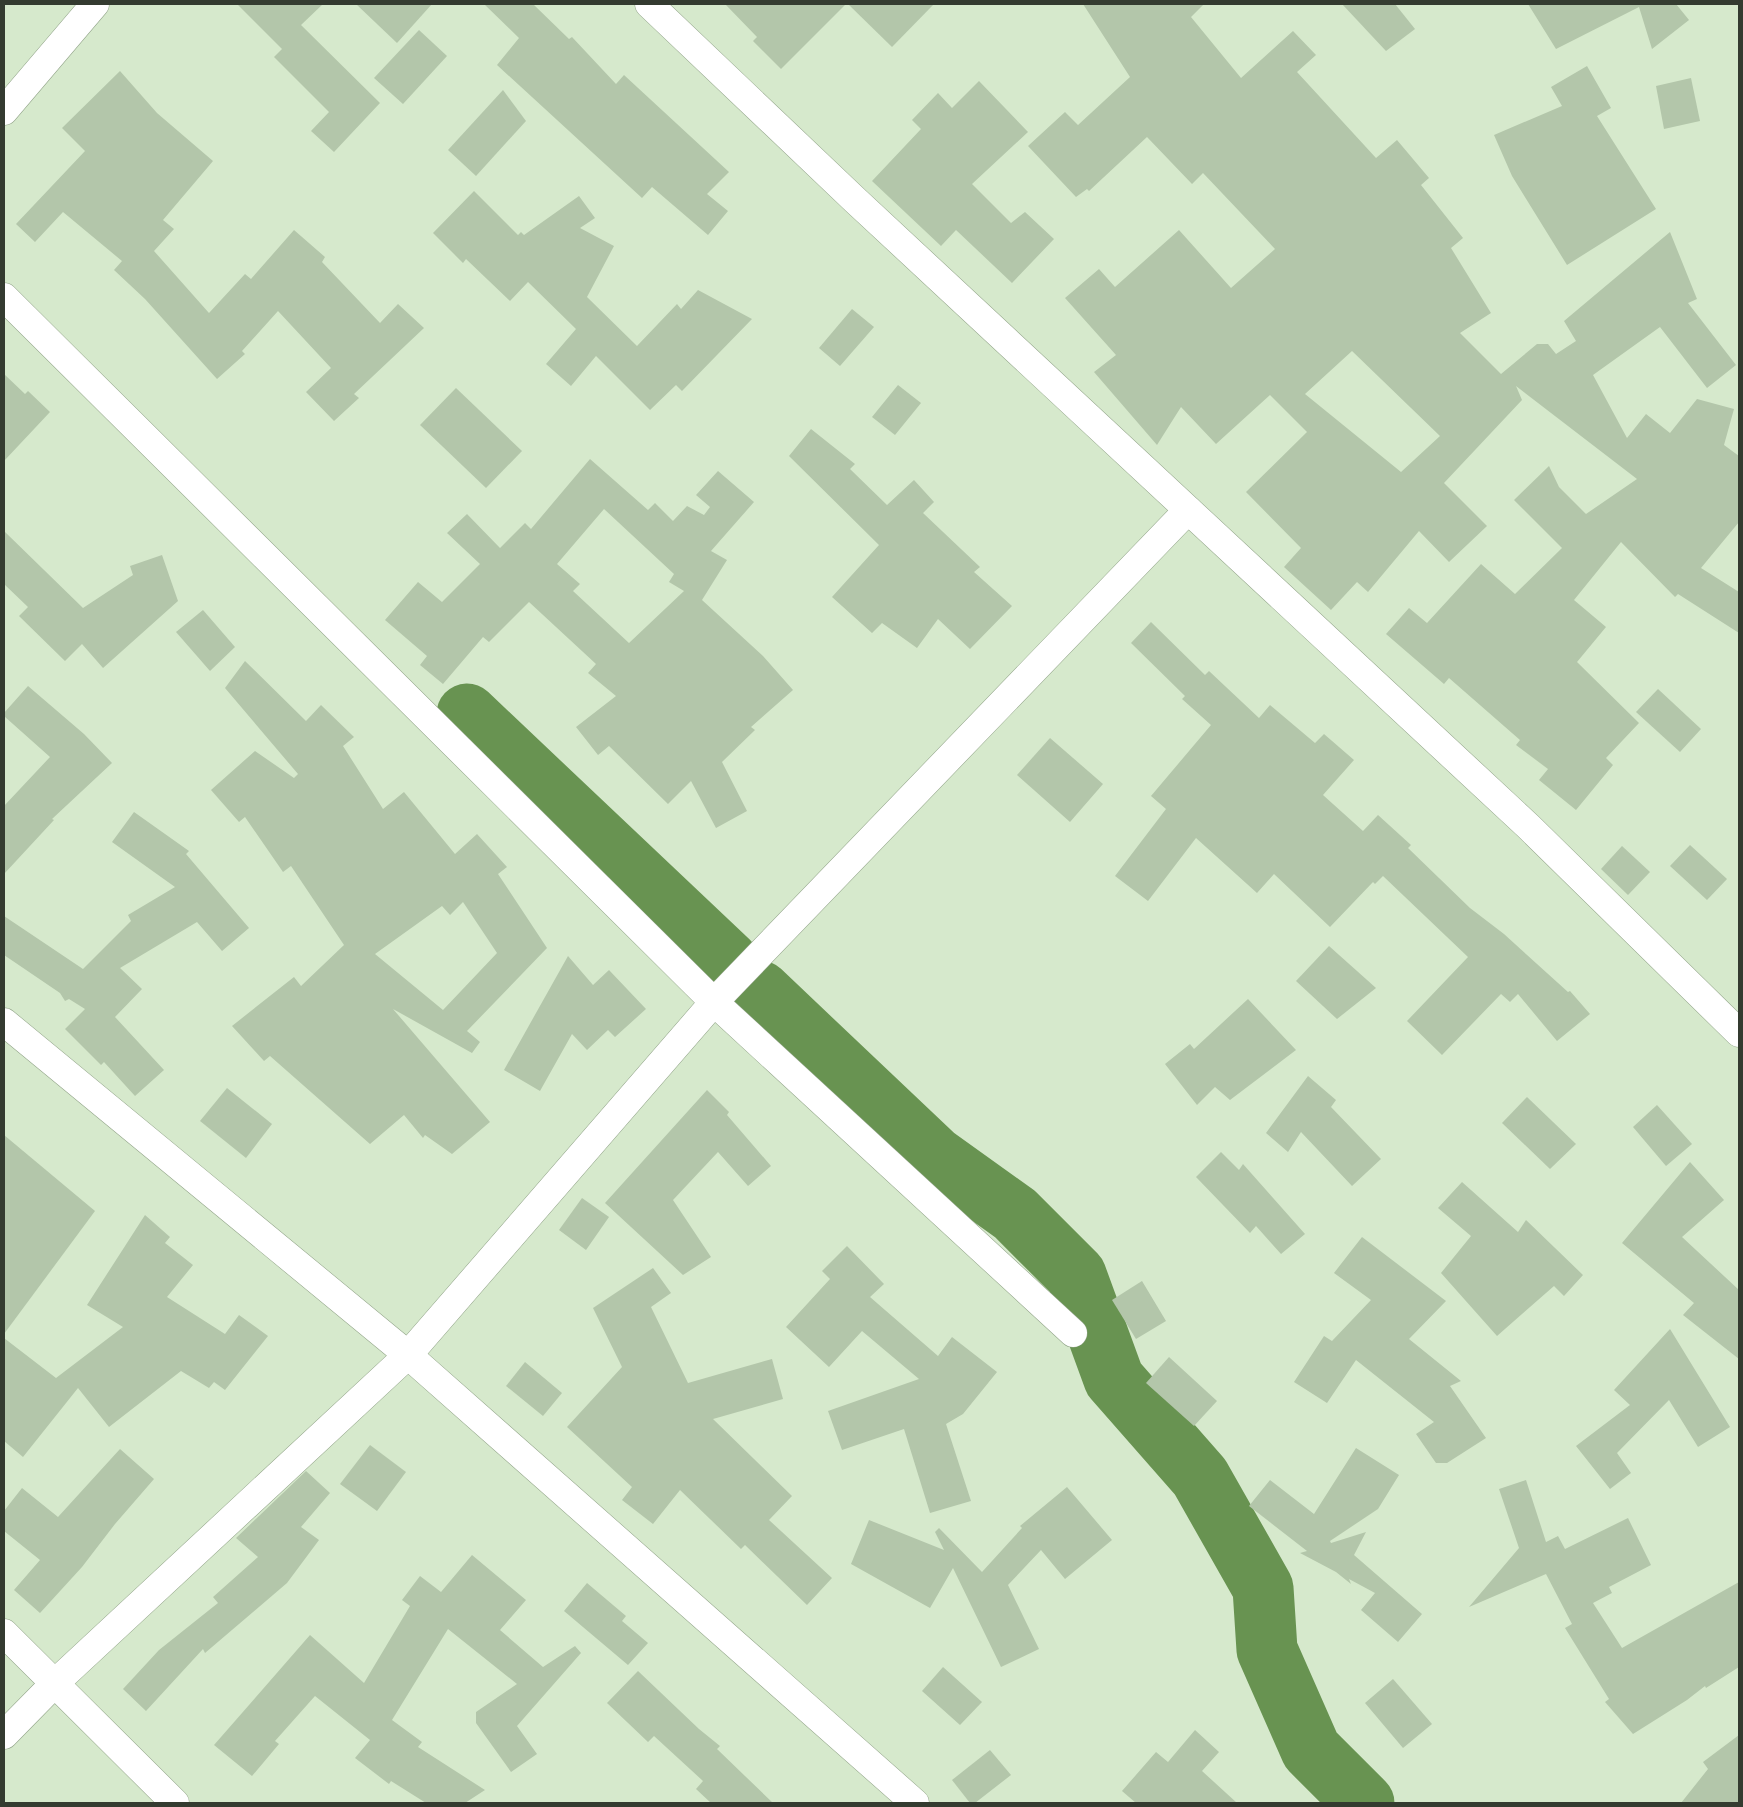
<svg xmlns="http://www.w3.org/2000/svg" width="1743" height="1807" viewBox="0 0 1743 1807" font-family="'Nunito Sans',sans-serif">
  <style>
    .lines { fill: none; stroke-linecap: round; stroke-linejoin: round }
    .river { stroke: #689351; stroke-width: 61 }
    .building { fill: #b3c6aa; fill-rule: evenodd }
    .minor-casing { stroke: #92a489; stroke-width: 29 }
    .tertiary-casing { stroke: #92a489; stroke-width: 29 }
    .secondary-casing { stroke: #92a489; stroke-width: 29 }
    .minor { stroke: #fff; stroke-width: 28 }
    .tertiary { stroke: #fff; stroke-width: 28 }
    .secondary { stroke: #fff; stroke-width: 28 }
  </style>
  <rect width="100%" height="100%" fill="#d6e9cc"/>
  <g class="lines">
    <g class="river">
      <path d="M467,714l262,248"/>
      <path d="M760,991l174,165 81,58 61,61 38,104 86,98 63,111 4,62 44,100 53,53"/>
    </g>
  </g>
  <g class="building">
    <path d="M237,4h86l-22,21 79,78 -46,49 -23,-21 18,-19 -55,-55 8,-8z"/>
    <path d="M356,4h76l-35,39z"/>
    <path d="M484,4h49l36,35 3,-2 44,47 8,-9 105,97 -22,22 21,17 -20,24 -56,-48 -10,11 -145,-133 22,-27z"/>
    <path d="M725,4h121l-65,65 -28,-28 4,-4z"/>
    <path d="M848,4h86l-42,43z"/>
    <path d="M1083,4h121l-13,13 50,61 52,-47 23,24 -19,17 79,86 21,-18 32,38 -8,7 42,53 -12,10 40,65 -31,20 41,41 36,-30h11l8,10 20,-13 -12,-20 106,-89 27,67 -9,4 48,62 -29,23 -47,-61 -67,48 34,63 19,-24 24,19 27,-34 37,10 -10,36 15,11v66l-38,46 38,24v41l-61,-39 -3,3 -54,-55 -47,58 32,27 -29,35 62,61 -33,35 7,7 -37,45 -37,-30 9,-11 -32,-24 4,-5 -71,-62 -5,6 -58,-50 23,-26 18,15 54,-59 34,30 47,-46 -48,-48 35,-34 10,21 27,27 51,-35 -121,-93 6,14 -78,83 43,43 -38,36 -30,-31 -51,61 -11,-10 -26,28 -47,-43 17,-19 -55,-56 61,-60 -37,-37 -54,49 -35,-37 -24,38 -63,-73 22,-17 -51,-57 34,-29 16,18 64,-57 52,58 44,-39 -72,-76 -11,11 -45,-47 -58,54 -2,-2 -11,8 -48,-51 37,-34 13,13 52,-48zM1352,351l88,85 -39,36 -96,-78z"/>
    <path d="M1342,4h53l20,25 -29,22z"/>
    <path d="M1528,4h148l13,16 -37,29 -13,-42 -83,42z"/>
    <path d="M419,30l28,26 -44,48 -29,-26z"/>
    <path d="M1587,66l24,42 -14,8 59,93 -89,56 -55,-89 -18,-41 68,-29 -11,-19z"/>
    <path d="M120,71l37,42 56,48 -50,59 11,9 -20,22 55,62 36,-39 6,5 43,-49 31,27 -3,5 58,61 18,-19 26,24 -70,66 5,4 -25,23 -28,-29 25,-24 -53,-57 -36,40 3,3 -28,25 -72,-80 -31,-29 8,-9 -59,-49 -28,30 -19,-18 69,-73 -23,-23z"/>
    <path d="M1691,78l9,43 -36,8 -8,-43z"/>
    <path d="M979,81l49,51 -56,52 39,39 14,-11 29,27 -42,44 -56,-53 -15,16 -69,-65 49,-52 -9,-9 26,-27 14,15z"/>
    <path d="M503,90l23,31 -50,55 -28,-26z"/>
    <path d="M474,191l44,44 3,-3 3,3 55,-39 16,22 -15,10 34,18 -27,51 50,49 40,-42 4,5 17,-19 54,29 -70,72 -6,-6 -26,25 -54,-54 -25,30 -25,-22 30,-35 -48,-47 -18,19 -44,-42 -3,4 -30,-30z"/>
    <path d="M852,309l22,18 -34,39 -21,-18z"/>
    <path d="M4,374l21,20 3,-3 22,21 -46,49z"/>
    <path d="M898,385l23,18 -26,32 -23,-18z"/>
    <path d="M456,388l66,63 -36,37 -66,-63z"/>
    <path d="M811,429l44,35 -5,5 37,36 27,-25 20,22 -11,11 57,54 -6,5 38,34 -42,43 -32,-30 -21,29 -35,-25 -10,10 -40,-36 47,-52 -90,-89z"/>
    <path d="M590,459l58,51 7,-7 18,18 14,-15 17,9 6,-8 -14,-12 22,-24 36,31 -43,49 16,9 -25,40 61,56 30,34 -42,37 4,3 -33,32 25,49 -31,17 -25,-47 -23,23 -59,-58 -11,9 -22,-28 40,-31 -28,-23 8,-9 -67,-62 -40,40 -6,-5 -40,47 -23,-19 7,-9 -42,-36 33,-38 24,20 38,-38 -33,-31 20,-19 33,34 25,-25 6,6zM604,509l70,65 -5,8 15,9 -55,52 -56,-52 7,-7 -23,-20z"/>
    <path d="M4,531l79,77 50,-33 -3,-9 32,-11 16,46 -75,67 -21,-24 -17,17 -46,-45 9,-9 -24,-23z"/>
    <path d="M203,610l32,37 -25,24 -34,-39z"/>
    <path d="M1151,622l54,53 4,-4 50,47 11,-13 45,38 9,-9 30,26 -31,35 40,36 15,-16 33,30 -3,3 62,60 34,26 64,58 2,-1 20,23 -33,27 -39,-47 -8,8 -9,-8 -59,61 -35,-34 61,-64 -85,-81 -8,8 -2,-2 -43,45 -56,-53 -17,19 -61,-55 -48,63 -33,-25 51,-67 -15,-13 60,-71 -29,-26 3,-3 -54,-53z"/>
    <path d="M245,661l61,60 15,-16 33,32 -11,9 40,63 21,-17 51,62 22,-20 30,33 -9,7 49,74 -80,83 13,11 -8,11 -79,-44 97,113 -38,32 -27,-19 -2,3 -19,-23 -34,29 -100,-88 -6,5 -32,-35 62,-49 7,9 43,-41 -53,-79 -8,6 -38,-55 -6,5 -28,-32 44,-39 39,27 4,-4 -73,-86zM463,902l34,51 -54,57 -68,-56 67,-48 8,9z"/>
    <path d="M28,686l56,48 28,29 -60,56 2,1 -50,54v-68l46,-49 -46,-41v-3z"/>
    <path d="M1658,689l43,40 -21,23 -44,-40z"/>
    <path d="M1050,738l53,46 -33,38 -53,-47z"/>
    <path d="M134,812l55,39 -3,3 63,74 -27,23 -25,-29 -77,46 22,21 -27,28 49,53 -29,26 -31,-34 -3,3 -36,-36 20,-20 -16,-10 -4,2 -5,-8 -56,-38v-39l79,53 48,-48 -3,-6 47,-28 -63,-45z"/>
    <path d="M1690,845l37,34 -20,21 -37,-34z"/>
    <path d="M1622,846l28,26 -22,23 -27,-26z"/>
    <path d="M1329,946l47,42 -39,31 -41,-38z"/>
    <path d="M568,956l25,29 16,-15 37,39 -31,28 -7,-7 -21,20 -15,-16 -32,57 -36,-21z"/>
    <path d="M1248,999l48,51 -66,50 -15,-13 -18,18 -32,-41 25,-20 4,5z"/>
    <path d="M1308,1076l28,24 -5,7 50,52 -29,27 -51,-54 -13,20 -22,-19z"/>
    <path d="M227,1088l45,36 -26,34 -46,-37z"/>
    <path d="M707,1090l22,22 -2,3 44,51 -23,20 -30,-34 -45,48 38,57 -28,18 -78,-72z"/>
    <path d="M1527,1097l49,47 -26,25 -48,-46z"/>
    <path d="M1657,1105l35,39 -26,22 -33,-39z"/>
    <path d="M4,1135l91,76 -91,123z"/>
    <path d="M1221,1152l18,18 4,-6 62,70 -24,20 -25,-28 -6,7 -54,-56z"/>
    <path d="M1690,1162l34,38 -42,37 57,53v69l-56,-44 11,-12 -72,-60z"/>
    <path d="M1462,1182l56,50 8,-12 57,55 -19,21 -10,-10 -57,50 -56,-63 30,-37 -33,-28z"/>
    <path d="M582,1198l27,19 -23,33 -27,-20z"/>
    <path d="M145,1215l25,22 -5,6 28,22 -26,32 58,37 14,-19 29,21 -43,54 -11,-8 -5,6 -28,-17 -72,56 -31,-39 -55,69 -19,-16v-103l52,40 67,-51 -36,-22z"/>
    <path d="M1362,1237l84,64 -37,38 52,42 -11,5 36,52 -39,25h-11l-20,-29 18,-12 -78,-62 -29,43 -33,-21 30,-46 8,5 39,-41 -37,-27z"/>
    <path d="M847,1246l37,38 -14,13 68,59 14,-19 45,35 -34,42 -17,10 25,77 -41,12 -26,-84 -62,21 -14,-39 91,-32 -57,-48 -33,36 -43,-40 44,-48 -8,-8z"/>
    <path d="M653,1268l18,25 -20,14 37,76 84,-24 11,40 -70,20 79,77 -23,24 63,58 -25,27 -62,-60 -4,4 -61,-59 -27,34 -31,-24 10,-13 -65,-60 55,-60 -29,-59z"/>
    <path d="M1142,1281l24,40 -30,18 -24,-39z"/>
    <path d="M1670,1329l60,98 -32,20 -29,-47 -52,53 14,20 -21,16 -34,-43 54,-41 -16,-15z"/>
    <path d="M1169,1357l48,44 -23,25 -48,-43z"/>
    <path d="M525,1362l37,31 -19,23 -37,-30z"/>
    <path d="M370,1445l36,27 -29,39 -37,-27z"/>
    <path d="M1356,1448l43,27 -21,34 -48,32 1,2 35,-11 -12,23 68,59 -24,28 -37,-32 14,-17 -26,-14 2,5 -15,-12 -36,-19 7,-2 -58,-45 21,-26 44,34z"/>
    <path d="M120,1449l34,30 -39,45 -33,43 -42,46 -26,-23 26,-30 -36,-29v-20l18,-23 36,29z"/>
    <path d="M306,1471l24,22 -29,34 18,13 -32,43 -82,70 -2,-4 -57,62 -23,-22 36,-39 59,-47 -5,-6 45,-40 -22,-19z"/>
    <path d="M1526,1480l20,62 12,-6 7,13 63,-31 23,47 -42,22 3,6 -19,10 29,45 117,-66v85l-33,21 -1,-2 -18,14 -54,34 -28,-32 4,-3 -44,-71 7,-4 -26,-50 -77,33 50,-59 -20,-59z"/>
    <path d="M1067,1487l45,53 -47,39 -24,-29 -33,35 31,64 -38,18 -48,-99 -23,40 -79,-44 18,-44 75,30 -9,-18 4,-4 43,44 40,-44 -2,-2z"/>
    <path d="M472,1555l54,45 -26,30 43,37 32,-21 6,7 -64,73 20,28 -26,18 -35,-49v-11l41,-28 -69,-55 -56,91 30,22 -4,5 67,43 -20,13h-39l-35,-22 -2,3 -34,-26 15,-18 -55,-44 -40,45 4,3 -27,32 -38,-31 96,-110 54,48 46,-77 -8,-6 18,-24 21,16z"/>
    <path d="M587,1583l39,33 -4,5 26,22 -20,22 -64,-54z"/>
    <path d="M943,1667l39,35 -22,23 -38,-34z"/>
    <path d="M638,1671l61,58 21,17 -3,3 56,54h-62l-15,-14 7,-8 -49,-45 -6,6 -41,-39z"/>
    <path d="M1393,1679l39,45 -29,24 -38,-45z"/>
    <path d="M1195,1730l24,22 -17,19 35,32h-101l-14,-12 34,-39 12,10z"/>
    <path d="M1739,1735v68h-58l27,-34 -5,-7z"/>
    <path d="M990,1750l21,25 -36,28h-5l-18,-23z"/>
  </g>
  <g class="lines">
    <g class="minor-casing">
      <g id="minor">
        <path d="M4,297l710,705 359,331"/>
        <path d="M4,1022l404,333 507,448"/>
        <path d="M4,1633l171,170"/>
        <path d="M4,1735l51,-52 353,-328 306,-353 474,-492"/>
      </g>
    </g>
    <g class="tertiary-casing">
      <path id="tertiary" d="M649,4l206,196 674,627 210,206"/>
    </g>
    <g class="secondary-casing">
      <path id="secondary" d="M4,111l91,-107"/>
    </g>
    <use href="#minor" class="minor"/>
    <use href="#tertiary" class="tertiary"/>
    <use href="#secondary" class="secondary"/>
  </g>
  <rect width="1743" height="1807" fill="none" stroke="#343b30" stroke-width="10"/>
</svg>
